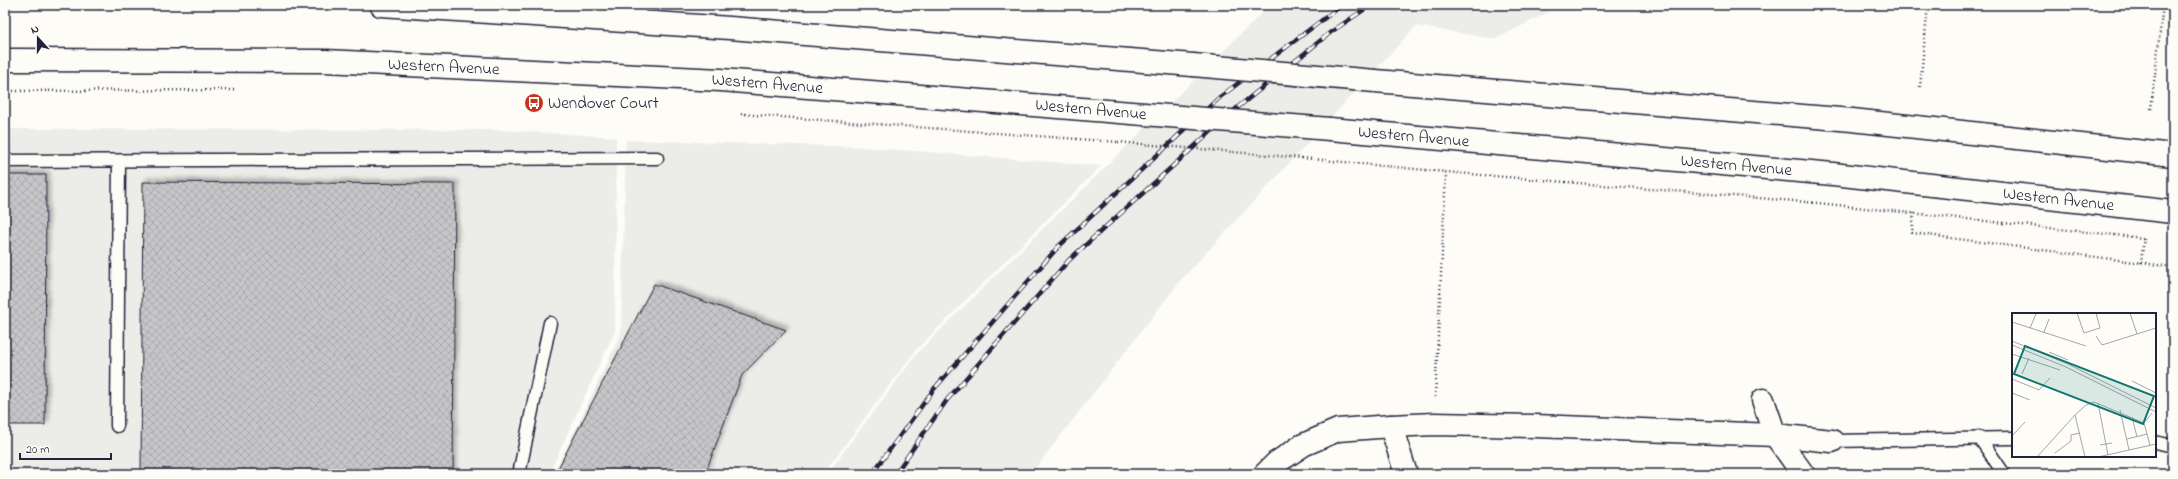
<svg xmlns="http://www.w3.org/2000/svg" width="2178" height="479" viewBox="0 0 2178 479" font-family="'Indie Flower',sans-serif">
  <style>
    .built { fill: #ecece9 }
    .building { fill: url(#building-cross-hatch); stroke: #22223b; filter: url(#shadow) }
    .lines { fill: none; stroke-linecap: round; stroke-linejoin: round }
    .lane-casing { stroke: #22223b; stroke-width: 15 }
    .street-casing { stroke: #22223b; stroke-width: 25 }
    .highway-casing { stroke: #22223b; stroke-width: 25 }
    .path { stroke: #22223b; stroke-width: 2.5; stroke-dasharray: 1 3; stroke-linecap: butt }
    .lane { stroke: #fdfcf7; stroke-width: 12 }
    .street { stroke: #fdfcf7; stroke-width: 22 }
    .highway { stroke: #fdfcf7; stroke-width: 22 }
    .rail-casing { stroke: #22223b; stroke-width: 4.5 }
    .rail { stroke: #fdfcf7; stroke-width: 3; stroke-dasharray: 9; stroke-linecap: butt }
    .highway-bridge-casing { stroke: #22223b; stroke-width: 25; stroke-linecap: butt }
    .path-bridge { stroke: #22223b; stroke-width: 2.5; stroke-dasharray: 1 3; stroke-linecap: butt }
    .highway-bridge { stroke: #fdfcf7; stroke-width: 22 }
    .labels { text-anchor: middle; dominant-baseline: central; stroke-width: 4; stroke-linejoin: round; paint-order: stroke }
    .street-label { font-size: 17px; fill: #22223b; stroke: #fdfcf7 }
    .poi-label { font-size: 17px; fill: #22223b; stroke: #fdfcf7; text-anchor: start }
    .inset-road { fill: none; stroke: #a5a5ac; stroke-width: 1 }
    .view { fill: #0f766e; fill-opacity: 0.15; stroke: #0f766e; stroke-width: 2 }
    .inset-edge { fill: none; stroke: #22223b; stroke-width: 2 }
  </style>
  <defs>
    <pattern id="building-cross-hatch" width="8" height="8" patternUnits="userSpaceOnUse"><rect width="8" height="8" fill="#c6c6c8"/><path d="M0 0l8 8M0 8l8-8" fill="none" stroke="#aaaaad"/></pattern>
    <filter id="shadow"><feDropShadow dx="3.5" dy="-3.5" stdDeviation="2" flood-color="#0004"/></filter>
  </defs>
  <rect width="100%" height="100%" fill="#fdfcf7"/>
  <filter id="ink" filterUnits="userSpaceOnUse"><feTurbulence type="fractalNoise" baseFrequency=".025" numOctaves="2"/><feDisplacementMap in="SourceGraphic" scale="8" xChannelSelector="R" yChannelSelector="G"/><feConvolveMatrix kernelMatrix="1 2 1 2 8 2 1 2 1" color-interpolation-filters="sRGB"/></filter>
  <g filter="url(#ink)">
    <g class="built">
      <path d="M1255,5h307l-66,34 -80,-13 -236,255 -149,193h-204l92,-123 349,-344z"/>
      <path d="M5,129l495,1 116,7 -1,194 -66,143h-544z"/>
      <path d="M626,140l238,7 237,19 -185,184 -93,124h-268l66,-141z"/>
    </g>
    <g class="building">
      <path d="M5,175h41l-1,250h-40z"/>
      <path d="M143,182l312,2 -2,290h-312z"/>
      <path d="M654,284l132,46 -44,45 -37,99h-150z"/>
    </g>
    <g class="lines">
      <g class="lane-casing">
        <g id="lane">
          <path d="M638,22l1,-17"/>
          <path d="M5,161l652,-3"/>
          <path d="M117,426l2,-265"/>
          <path d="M1979,437l25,37"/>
          <path d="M1832,441l181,-3"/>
          <path d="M2155,442l18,4"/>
          <path d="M519,474l31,-151"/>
        </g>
      </g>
      <g class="street-casing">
        <g id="street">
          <path d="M1763,400l12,35 28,39"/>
          <path d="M1391,426l15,48"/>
          <path d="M1265,474l11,-11 27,-18 35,-15 53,-4 43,-2 101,2 240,9 57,6"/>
        </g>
      </g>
      <g class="highway-casing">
        <g id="highway">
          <path d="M381,5l349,23 463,37"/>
          <path id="s1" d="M5,60l320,1 396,19 423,34"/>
          <path d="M1375,81l477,39 321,35"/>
          <path id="s2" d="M1330,129l503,45 340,38"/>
        </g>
      </g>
      <g class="path">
        <path d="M1920,87l8,-82"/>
        <path d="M5,91l231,-1"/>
        <path d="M2151,109l12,-104"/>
        <path d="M741,114l377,28"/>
        <path d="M1302,158l144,14 372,31 325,35"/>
        <path d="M1914,213l-2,20 261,34"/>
        <path d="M2141,263l3,-25"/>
        <path d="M1435,397l11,-224"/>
      </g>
      <use href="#lane" class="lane"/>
      <use href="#street" class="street"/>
      <use href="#highway" class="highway"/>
      <g class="rail-casing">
        <g id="rail">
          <path d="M872,474l62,-85 124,-142 162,-150 122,-92"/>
          <path d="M895,474l52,-74 122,-140 168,-152 94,-76 40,-27"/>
        </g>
      </g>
      <use href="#rail" class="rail"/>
      <g class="highway-bridge-casing">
        <g id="highway-bridge">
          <path d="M1193,65l182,16"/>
          <path d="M1144,114l186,15"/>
        </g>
      </g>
      <path class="path-bridge" d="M1118,142l184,16"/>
      <use href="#highway-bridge" class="highway-bridge"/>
    </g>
  </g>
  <defs>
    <g id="bus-disc" transform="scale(1)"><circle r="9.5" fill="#c8321e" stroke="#fdfcf7"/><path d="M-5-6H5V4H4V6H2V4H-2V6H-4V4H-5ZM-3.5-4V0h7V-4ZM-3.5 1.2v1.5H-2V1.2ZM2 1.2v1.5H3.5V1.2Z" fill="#fff"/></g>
  </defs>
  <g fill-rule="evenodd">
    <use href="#bus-disc" x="534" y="103"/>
  </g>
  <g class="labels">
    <g class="street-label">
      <text stroke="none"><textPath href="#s1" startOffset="439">Western Avenue</textPath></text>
      <text stroke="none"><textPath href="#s1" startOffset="763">Western Avenue</textPath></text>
      <text transform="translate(1091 110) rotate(5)">Western Avenue</text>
      <text stroke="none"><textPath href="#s2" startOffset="84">Western Avenue</textPath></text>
      <text stroke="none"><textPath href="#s2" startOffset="408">Western Avenue</textPath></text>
      <text stroke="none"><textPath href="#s2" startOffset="732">Western Avenue</textPath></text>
    </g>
    <g class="poi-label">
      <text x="548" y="103">Wendover Court</text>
    </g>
  </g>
  <g transform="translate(2012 313)">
    <rect width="144" height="144" fill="#fdfcf7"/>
    <path class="inset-road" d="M65,0l7,20 16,-5 -4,-15M118,0l7,21M0,9l74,24M18,15l6,-14M32,19l5,-13M84,23l6,9 54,-17M0,28l56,23 88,44M0,32l54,22 90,45M37,39l19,8M0,41l48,16M10,61l7,-16M0,66l27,11 11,-12M120,68l24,12M0,80l18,7M86,90l10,52M108,97l9,40M63,102l11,-10 8,-3 50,21M120,104l5,20M0,123l13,-14M115,126l20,-5M88,132l12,-2M138,132l-6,-22 8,-10M43,140l16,-12v-6l9,-2M25,144l38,-42 10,42M86,144l58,-13"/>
    <path class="view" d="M13,33l129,50 -11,28 -129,-50z"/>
    <rect width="144" height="144" class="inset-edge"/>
  </g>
  <rect width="2178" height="479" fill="none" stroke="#fdfcf7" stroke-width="20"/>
  <rect x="10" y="10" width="2158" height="459" fill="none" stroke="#22223b" stroke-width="1.5" filter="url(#ink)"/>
  <g transform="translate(38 38) rotate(339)" stroke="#fdfcf7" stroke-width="3" paint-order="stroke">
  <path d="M0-3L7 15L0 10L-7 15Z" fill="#22223b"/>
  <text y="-6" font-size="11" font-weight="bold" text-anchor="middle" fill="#22223b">N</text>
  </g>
  <path d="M20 453v6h91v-6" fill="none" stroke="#22223b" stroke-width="2"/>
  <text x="26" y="453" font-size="12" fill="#22223b" stroke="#fdfcf7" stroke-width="3" paint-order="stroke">20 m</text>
</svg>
